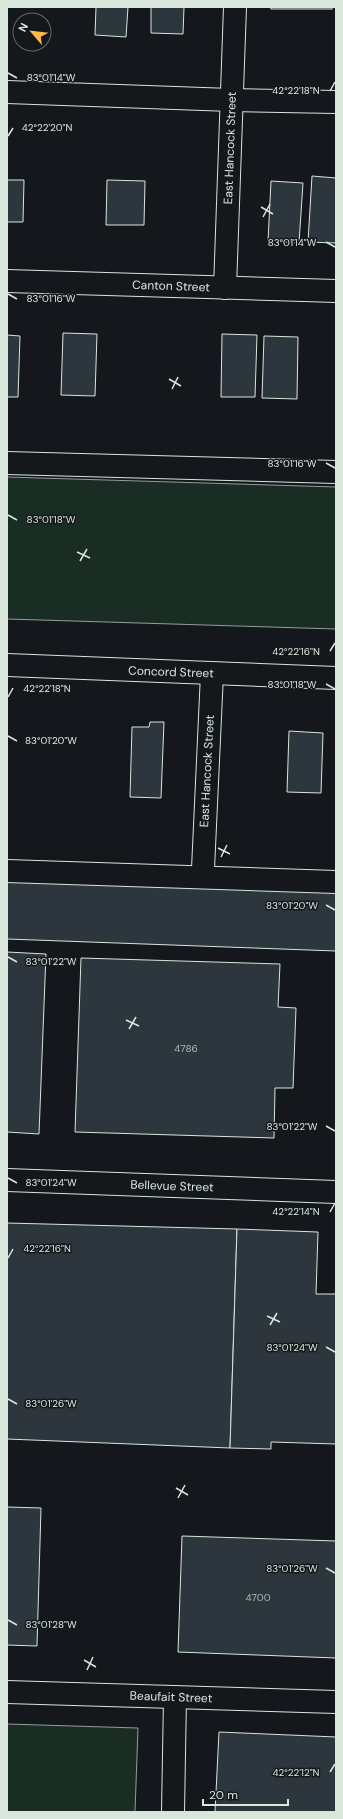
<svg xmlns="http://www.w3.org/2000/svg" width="343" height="1819" viewBox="0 0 343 1819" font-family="'DM Sans',sans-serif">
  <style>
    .green { fill: #1a2d24; stroke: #939e99 }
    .building { fill: #2c363c; stroke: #d8e6dc }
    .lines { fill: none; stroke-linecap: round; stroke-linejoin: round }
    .minor-casing { stroke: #d8e6dc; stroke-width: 24 }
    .minor { stroke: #14181c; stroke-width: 22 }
    .ticks { fill: none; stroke: #d8e6dc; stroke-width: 1.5 }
    .labels { text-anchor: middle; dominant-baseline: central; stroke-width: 3; stroke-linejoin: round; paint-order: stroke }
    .number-label { font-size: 10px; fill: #adbab4 }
    .street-label { font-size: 12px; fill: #d8e6dc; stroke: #14181c }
    .ticks-label { font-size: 10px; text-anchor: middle; fill: #d8e6dc; stroke: #14181c; stroke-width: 3; stroke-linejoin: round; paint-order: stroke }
  </style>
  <rect width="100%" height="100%" fill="#14181c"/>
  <g class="green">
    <path d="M7,477l329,10v142l-329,-10z"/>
    <path d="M7,1724l131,4 -3,84h-128z"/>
  </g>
  <g class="building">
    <path d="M96,7h32l-2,30 -31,-2z"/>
    <path d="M151,7h33l-1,27 -32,-1z"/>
    <rect x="271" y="7" width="61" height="2"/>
    <path d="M312,176l24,2v65l-28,-1z"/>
    <path d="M7,180h17l-1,42h-16z"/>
    <path d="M107,180l38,1 -1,44h-38z"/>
    <path d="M271,181l32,2 -4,60 -31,-2z"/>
    <path d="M63,333l34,1 -2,62 -34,-1z"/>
    <path d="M222,334l35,1 -2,62h-34z"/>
    <path d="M7,335l13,1 -2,61h-11z"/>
    <path d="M264,336l34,1 -1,62 -35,-1z"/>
    <path d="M150,722h14l-3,76 -31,-1 2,-70h17z"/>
    <path d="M289,731l34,2 -2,60 -34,-1z"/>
    <path d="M7,879l329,12v60l-329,-12z"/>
    <path d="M7,952l39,2 -7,180 -32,-2z"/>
    <path d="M81,958l199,6 -2,43 18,1 -3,80h-18l-1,50 -199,-6z"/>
    <path d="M7,1223l230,6 -7,219 -223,-9z"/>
    <path d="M237,1229l81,3 -2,62h20v150l-65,-2v7l-41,-1z"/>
    <path d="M7,1507l34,1 -4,138 -30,-1z"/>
    <path d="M182,1536l154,5v117l-158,-6z"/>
    <path d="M219,1732l117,5v75h-121z"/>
  </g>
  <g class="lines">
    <g class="minor-casing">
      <g id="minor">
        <path d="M7,92l224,8 105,2"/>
        <path d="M7,281l329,10"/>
        <path d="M225,288l10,-281"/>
        <path d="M7,463l329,9"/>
        <path d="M7,665l329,13"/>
        <path d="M203,869l9,-195"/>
        <path d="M7,871l329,11"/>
        <path d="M7,1180l329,12"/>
        <path d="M7,1692l329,10"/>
        <path d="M173,1812l2,-115"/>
      </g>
    </g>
    <use href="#minor" class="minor"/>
  </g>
  <path class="ticks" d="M8,73l9,5M330,91l5,-9M8,136l5,-8M261,207l12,7M263,217l7,-13M326,242l9,5M8,294l9,5M169,379l12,7M172,389l6,-12M326,463l9,5M8,515l9,5M77,552l13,6M80,561l7,-12M330,651l5,-8M326,684l9,5M8,697l5,-9M8,736l9,5M218,848l12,6M221,857l6,-12M326,905l9,5M8,957l9,5M126,1020l13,6M129,1029l7,-12M326,1126l9,5M8,1178l9,5M330,1212l5,-9M8,1258l5,-9M267,1316l13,6M270,1325l7,-12M326,1347l9,5M8,1399l9,5M176,1488l12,7M178,1498l7,-13M326,1568l9,5M8,1620l9,5M84,1660l12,7M87,1670l6,-13M330,1772l5,-8"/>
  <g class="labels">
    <g class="number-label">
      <text x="186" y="1048">4786</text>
      <text x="258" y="1597">4700</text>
    </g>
    <g class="street-label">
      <text transform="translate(230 148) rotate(-88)">East Hancock Street</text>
      <text transform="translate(171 286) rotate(2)">Canton Street</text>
      <text transform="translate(171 672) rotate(2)">Concord Street</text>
      <text transform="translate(207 771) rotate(-87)">East Hancock Street</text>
      <text transform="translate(172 1186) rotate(2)">Bellevue Street</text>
      <text transform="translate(171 1697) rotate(2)">Beaufait Street</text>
    </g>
  </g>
  <g class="ticks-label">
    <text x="51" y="81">83°01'14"W</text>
    <text x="296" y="94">42°22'18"N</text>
    <text x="47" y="131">42°22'20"N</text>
    <text x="292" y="246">83°01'14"W</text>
    <text x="51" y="302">83°01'16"W</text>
    <text x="292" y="467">83°01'16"W</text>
    <text x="51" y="523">83°01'18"W</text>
    <text x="296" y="655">42°22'16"N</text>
    <text x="292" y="688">83°01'18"W</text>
    <text x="47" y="692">42°22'18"N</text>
    <text x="51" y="744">83°01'20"W</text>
    <text x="292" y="909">83°01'20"W</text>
    <text x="51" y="965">83°01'22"W</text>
    <text x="292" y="1130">83°01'22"W</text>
    <text x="51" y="1186">83°01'24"W</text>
    <text x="296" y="1215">42°22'14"N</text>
    <text x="47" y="1252">42°22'16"N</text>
    <text x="292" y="1351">83°01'24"W</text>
    <text x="51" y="1407">83°01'26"W</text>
    <text x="292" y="1572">83°01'26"W</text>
    <text x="51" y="1628">83°01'28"W</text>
    <text x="296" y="1776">42°22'12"N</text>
  </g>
  <rect width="343" height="1819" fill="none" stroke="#d8e6dc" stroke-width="16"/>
  <g transform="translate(32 32) rotate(298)"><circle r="19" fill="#14181c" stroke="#626a69"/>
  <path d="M0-3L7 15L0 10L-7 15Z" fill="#ffb74d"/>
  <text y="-6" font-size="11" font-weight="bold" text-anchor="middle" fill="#d8e6dc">N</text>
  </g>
  <path d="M203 1799v6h85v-6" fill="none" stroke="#d8e6dc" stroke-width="2"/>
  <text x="209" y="1799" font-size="12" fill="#d8e6dc" stroke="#14181c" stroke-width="3" paint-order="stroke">20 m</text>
</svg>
